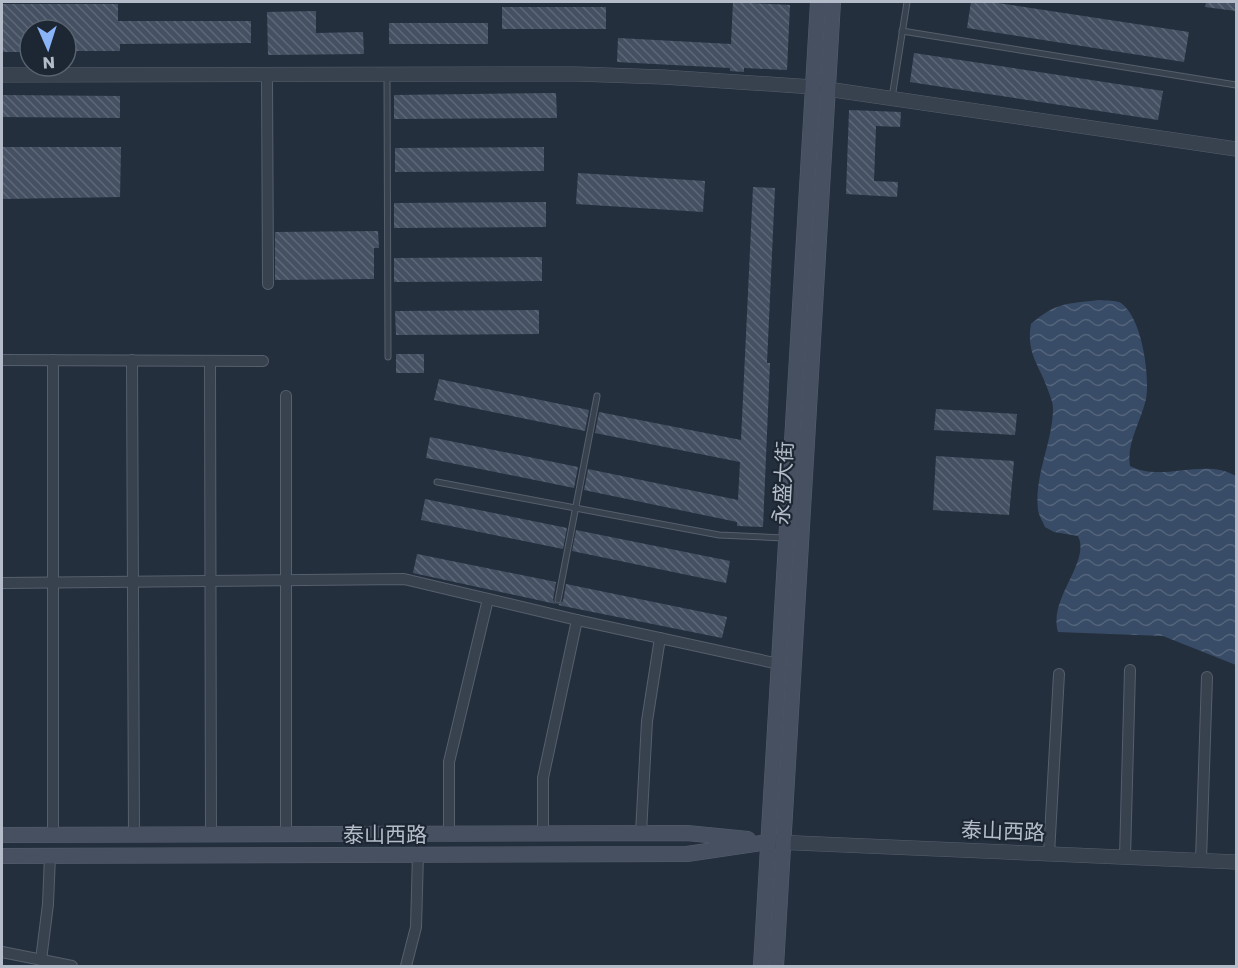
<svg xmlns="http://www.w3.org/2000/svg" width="1238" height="968" viewBox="0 0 1238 968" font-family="Poppins,'Noto Sans SC',sans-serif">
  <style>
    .water { fill: url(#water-waves) }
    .building { fill: url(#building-back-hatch) }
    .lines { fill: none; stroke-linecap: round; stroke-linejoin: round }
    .service-casing { stroke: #565f6c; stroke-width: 7 }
    .minor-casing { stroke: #565f6c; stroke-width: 12 }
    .tertiary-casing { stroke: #565f6c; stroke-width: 15 }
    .secondary-casing { stroke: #565f6c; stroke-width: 16 }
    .service { stroke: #38414e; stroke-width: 5 }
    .minor { stroke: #38414e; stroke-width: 10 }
    .tertiary { stroke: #38414e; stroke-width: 14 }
    .secondary { stroke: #465061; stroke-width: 15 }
    .labels { text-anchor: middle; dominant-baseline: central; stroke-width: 4.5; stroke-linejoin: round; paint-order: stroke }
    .street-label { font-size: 21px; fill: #b4bcc9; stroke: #1d2633 }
  </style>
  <defs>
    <pattern id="water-waves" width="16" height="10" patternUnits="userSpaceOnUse" patternTransform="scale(1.5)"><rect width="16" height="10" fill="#394c67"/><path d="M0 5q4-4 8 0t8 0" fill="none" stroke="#53647b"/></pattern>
    <pattern id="building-back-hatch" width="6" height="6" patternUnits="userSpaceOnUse" patternTransform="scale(1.5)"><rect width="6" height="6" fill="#455162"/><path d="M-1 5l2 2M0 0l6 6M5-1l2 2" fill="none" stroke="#5d6877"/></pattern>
  </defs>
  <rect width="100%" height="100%" fill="#242f3e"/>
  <path class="water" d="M1099,300c7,1 17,0 22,3 21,15 29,72 25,96 -5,23 -20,44 -16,67 32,17 74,-9 106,10v189l-73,-29 -105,-4c-10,-34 33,-70 20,-96l-24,-4 -9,-5c-2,-5 -6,-11 -7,-17 -4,-35 15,-68 15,-102 0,-6 -3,-12 -5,-18 -9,-26 -22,-36 -17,-66 25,-22 36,-20 68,-24z"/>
  <g class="building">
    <path d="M733,2l57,3 -3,65 -43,-2v4l-14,-1v-3l-113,-6 1,-24 113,6z"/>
    <path d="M971,2h20l198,30 -5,30 -217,-34z"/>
    <path d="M1206,2h30v9l-31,-4z"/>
    <path d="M2,4h116v17h133v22l-131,1v7h-54v-21h-15v-6l-21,1v27h-28z"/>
    <rect x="502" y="7" width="104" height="22"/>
    <path d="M316,11v22l47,-1 1,22 -96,1 -1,-43z"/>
    <rect x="389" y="23" width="99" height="21"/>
    <path d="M914,53l249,38 -5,29 -248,-38z"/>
    <path d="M556,93l1,25 -163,1v-24z"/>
    <path d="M2,95l118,1v22l-118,-1z"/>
    <path d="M849,110l52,2 -1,15 -24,-1 -2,55 24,1 -1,15 -51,-3z"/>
    <path d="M2,147h119l-1,50 -118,2z"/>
    <path d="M544,147v24l-149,1v-24z"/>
    <path d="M578,173l127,8 -2,31 -127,-8z"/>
    <path d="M753,187l22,1 -8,175h3l-7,164 -26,-1v-4l-153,-32 4,-21 150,31 2,-38 -145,-29 4,-21 142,28z"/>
    <path d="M546,202v25l-152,1v-25z"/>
    <path d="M378,231l1,17h-5v31l-99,1v-48z"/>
    <path d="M542,257v24l-148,1v-24z"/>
    <path d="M539,310v24l-143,1 -1,-24z"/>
    <rect x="396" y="354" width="28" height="19"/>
    <path d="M439,379l150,31 -4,21 -151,-31z"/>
    <path d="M936,409l81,5 -2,21 -81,-5z"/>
    <path d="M430,437l148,30 -4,21 -148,-30z"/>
    <path d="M936,456l78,5 -5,54 -76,-5z"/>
    <path d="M425,499l142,29 -4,21 -142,-29z"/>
    <path d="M576,530l154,31 -4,22 -154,-32z"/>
    <path d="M417,554l139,28 -3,18 3,4 -143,-31z"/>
    <path d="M566,584l161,33 -5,21 -164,-33 5,-4z"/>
  </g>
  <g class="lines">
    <g class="service-casing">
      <g id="service">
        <path d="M902,31l334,54"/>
        <path d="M387,77l1,280"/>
        <path d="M892,98l15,-96"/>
        <path d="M437,482l282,53 65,3"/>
        <path d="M558,600l39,-204"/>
      </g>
    </g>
    <g class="minor-casing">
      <g id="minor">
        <path d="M267,75l1,209"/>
        <path d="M2,360l261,1"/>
        <path d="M53,360v475"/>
        <path d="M132,360l2,475"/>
        <path d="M210,361l1,473"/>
        <path d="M2,583l402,-4 173,41 202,44"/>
        <path d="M449,833v-71l39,-163"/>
        <path d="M543,833v-55l34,-158"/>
        <path d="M641,833l6,-112 13,-83"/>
        <path d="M286,834v-438"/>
        <path d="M1049,854l10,-180"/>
        <path d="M1125,857l5,-187"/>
        <path d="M1201,860l6,-183"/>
        <path d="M2,952l70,14"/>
        <path d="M41,960l7,-56 2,-48"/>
        <path d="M406,966l10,-39 2,-73"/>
      </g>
    </g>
    <g class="tertiary-casing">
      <g id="tertiary">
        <path d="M2,75l575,-1 86,3 150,10"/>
        <path d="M827,89l409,60"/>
        <path d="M774,842l462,20"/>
      </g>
    </g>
    <g class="secondary-casing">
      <g id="secondary">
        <path d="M2,835l685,-2 61,6"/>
        <path d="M2,856l685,-2 81,-12"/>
        <path d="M761,966l57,-964"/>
        <path d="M776,966l57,-964"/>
      </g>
    </g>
    <use href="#service" class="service"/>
    <use href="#minor" class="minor"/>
    <use href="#tertiary" class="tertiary"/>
    <use href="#secondary" class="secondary"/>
  </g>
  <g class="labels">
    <g class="street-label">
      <text transform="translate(783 483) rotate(-87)">永盛大街</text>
      <text transform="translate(1003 831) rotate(2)">泰山西路</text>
      <text x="385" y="834">泰山西路</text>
    </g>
  </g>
  <rect width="1238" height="968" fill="none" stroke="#b4bcc9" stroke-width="6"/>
  <g transform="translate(48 48) rotate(177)"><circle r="28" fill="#1d2633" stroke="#59626f" stroke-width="1.5"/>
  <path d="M0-4.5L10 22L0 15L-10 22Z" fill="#8ab4f8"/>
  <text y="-9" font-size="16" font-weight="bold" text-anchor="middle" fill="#b4bcc9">N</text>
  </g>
</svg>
